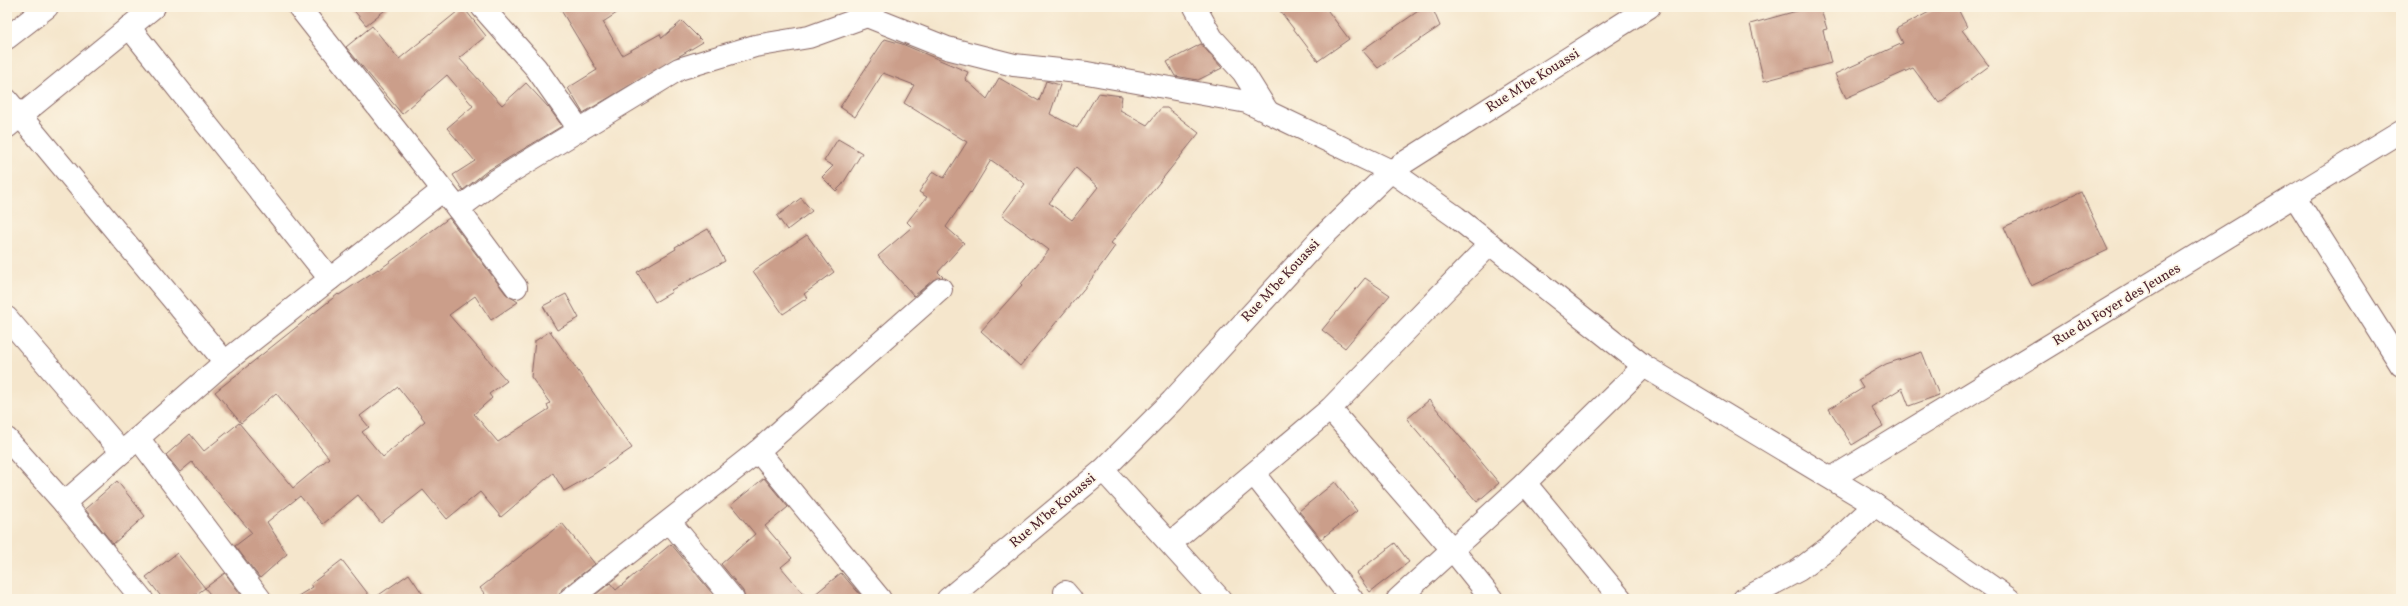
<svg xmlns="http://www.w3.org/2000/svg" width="2408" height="606" viewBox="0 0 2408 606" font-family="Vollkorn,serif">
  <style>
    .building { fill: #cb9e8a; fill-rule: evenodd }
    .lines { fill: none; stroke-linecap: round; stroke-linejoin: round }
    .street-casing { stroke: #866563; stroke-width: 24 }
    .street { stroke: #fff; stroke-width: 22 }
    .labels { text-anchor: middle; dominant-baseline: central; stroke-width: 3.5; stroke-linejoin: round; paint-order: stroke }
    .street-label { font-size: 14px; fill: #4a1f2b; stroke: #fcf5e5 }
  </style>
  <rect width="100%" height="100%" fill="#fcf5e5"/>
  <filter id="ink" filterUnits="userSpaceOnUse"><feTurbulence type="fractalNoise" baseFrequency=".025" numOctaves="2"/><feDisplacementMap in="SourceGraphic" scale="8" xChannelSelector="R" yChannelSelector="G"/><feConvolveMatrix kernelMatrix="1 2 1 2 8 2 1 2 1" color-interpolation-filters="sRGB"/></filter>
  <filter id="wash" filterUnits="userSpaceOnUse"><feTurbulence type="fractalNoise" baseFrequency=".012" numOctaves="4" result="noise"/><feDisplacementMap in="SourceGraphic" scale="16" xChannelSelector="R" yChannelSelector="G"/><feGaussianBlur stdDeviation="0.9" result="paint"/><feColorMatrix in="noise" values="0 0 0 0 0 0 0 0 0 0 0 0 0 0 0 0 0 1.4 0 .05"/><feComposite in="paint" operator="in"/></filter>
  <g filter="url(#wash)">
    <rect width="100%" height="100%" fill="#f5e6cc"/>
    <g id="blocks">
      <g class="building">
        <path d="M351,7h38l-23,18z"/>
        <path d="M463,7l23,29 -27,22 43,47 24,-22 23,25 13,18 -75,45 -24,19 -10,-15 22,-14 -28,-33 26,-22 -26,-31 -45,39 -56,-67 26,-21 27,33z"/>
        <path d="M559,7h67l-23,15 19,33 38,-21 2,4 20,-17 21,21 -120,71 -15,-25 29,-18z"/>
        <path d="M1277,7h48l24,32 -31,22z"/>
        <path d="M1424,7h8l8,19 -62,42 -16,-18z"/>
        <path d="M1811,7h9l7,22 -4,1 8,33 -67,18 -14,-57z"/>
        <path d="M1939,7h18l10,20 -5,3 27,36 -50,37 -26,-35 -67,30 -11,-24 68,-31 -7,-14z"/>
        <path d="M885,39l17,5 66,28 -3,7 22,20 12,-21 40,23 7,-20 14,4 -10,29 27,14 21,-35 24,3 -2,14 27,15 14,-17h6l32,25 -88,110 4,3 -28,39 -67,81 -39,-35 41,-46 -1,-1 28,-34 -47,-35 23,-31 -34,-24 -20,33 -1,-1 -24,35 18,16 -26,29 5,5 -10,3 -19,16 -36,-40 34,-29 -5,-5 20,-25 -8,-5 14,-21 11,7 23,-36 -63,-39 10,-18 -31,-12 -28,44 -15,-10zM1076,168l22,19 -26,33 -23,-17z"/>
        <path d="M1201,44l21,24 -24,12 -23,-4 -8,-14z"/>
        <path d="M838,139l24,14 -20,32 -6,6 -14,-14 11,-11 -9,-5z"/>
        <path d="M2081,192l27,58 -77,36 -27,-59z"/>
        <path d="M801,198l11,13 -25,19 -10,-14z"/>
        <path d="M449,218l57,76 12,8 -27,18 -16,-24 -26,19 58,66 -18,13 3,4 -18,16 24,28 51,-33 -2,-4 3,-2 -19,-26 4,-36 15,-10 82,117 -38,26 -30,17 -11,-18 -52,44 -21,-25 -33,27 -24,-29 -42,33 -23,-28 -35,29 -23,-28 -33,26 20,32 -27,24 -25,-32 17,-13 -60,-71 -12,10 -14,-17 24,-21 14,17 35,-28 54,65 36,-30 -53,-65 -35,30 -26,-31 123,-98 1,1 39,-26 1,1zM398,387l27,34 -42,36 -21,-25 7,-5 -9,-11z"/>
        <path d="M708,229l17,32 -54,29 1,2 -17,10 -18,-30 39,-23 -1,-2z"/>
        <path d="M807,235l27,37 -30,22 3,4 -24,16 -30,-43z"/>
        <path d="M1365,278l25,17 -45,53 -23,-18z"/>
        <path d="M566,294l13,24 -22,12 -14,-24z"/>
        <path d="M1922,352l17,43 -30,11 -7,-18 -31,19 12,19 -31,19 -23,-36 34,-21 -5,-8 28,-16z"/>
        <path d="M1429,400l70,83 -22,19 -70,-83z"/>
        <path d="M764,478l24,29 -23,19 27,32 -11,9 27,32h-63l-2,-8 -22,-27 34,-30 -24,-29z"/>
        <path d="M117,481l28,35 -32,28 -28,-35z"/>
        <path d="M1335,482l22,29 -36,28 -22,-28z"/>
        <path d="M562,523l33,41 -33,25 -4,10h-69l-9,-11z"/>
        <path d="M1395,543l14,19 -39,30 -14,-19z"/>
        <path d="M671,544l46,55h-127l20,-16 6,7z"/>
        <path d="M177,553l28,35 -15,11h-27l-17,-22z"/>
        <path d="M342,560l30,39h-79l20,-12 -2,-3z"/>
        <path d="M225,573l19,26h-30l-9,-11z"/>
        <path d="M841,573l23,26h-55z"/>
        <path d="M409,574l17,25h-53z"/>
      </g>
    </g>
  </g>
  <g filter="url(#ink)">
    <use href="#blocks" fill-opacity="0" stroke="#866563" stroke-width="1"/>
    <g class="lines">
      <g class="street-casing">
        <g id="street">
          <path d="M299,7l159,202 58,78"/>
          <path d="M482,7l54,61 43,61"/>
          <path d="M857,7l10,9 80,32 67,17 73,8 160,29 144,69 65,46 188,149 231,139 134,94"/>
          <path d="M1195,7l17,31 31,34 25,40"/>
          <path d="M129,27l201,252"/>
          <path d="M7,38l40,-31"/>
          <path d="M7,100l218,262"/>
          <path d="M7,127l147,-120"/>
          <path d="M2295,197l106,168"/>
          <path d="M458,209l36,-27 185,-113 76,-23 54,-9 58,-21"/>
          <path d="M7,318l115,134"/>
          <path d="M1330,409l122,140 40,50"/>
          <path d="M138,438l122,161"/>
          <path d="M7,439l57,64 78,96"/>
          <path d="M758,451l122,148"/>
          <path d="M1103,470l117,129"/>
          <path d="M1254,474l98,125"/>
          <path d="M1832,478l569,-347"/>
          <path d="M1525,483l96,116"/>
          <path d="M64,503l161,-141 218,-172"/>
          <path d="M670,522l63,77"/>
          <path d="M1171,543l159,-134 160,-165"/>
          <path d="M1065,592l6,7"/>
          <path d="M570,599l188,-148 183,-162"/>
          <path d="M948,599l155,-129 69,-69 147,-161 72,-69 258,-164"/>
          <path d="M1398,599l127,-116 119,-117"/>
          <path d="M1744,599l55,-29 33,-25 43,-40"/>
        </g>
      </g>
      <use href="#street" class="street"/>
    </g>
  </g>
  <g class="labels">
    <g class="street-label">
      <text transform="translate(1533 81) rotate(-32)">Rue M'be Kouassi</text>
      <text transform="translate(1281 281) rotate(-47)">Rue M'be Kouassi</text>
      <text transform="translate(2117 305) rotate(-31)">Rue du Foyer des Jeunes</text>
      <text transform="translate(1053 511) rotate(-40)">Rue M'be Kouassi</text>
    </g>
  </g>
  <rect width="2408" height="606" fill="none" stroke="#fcf5e5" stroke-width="24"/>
</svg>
